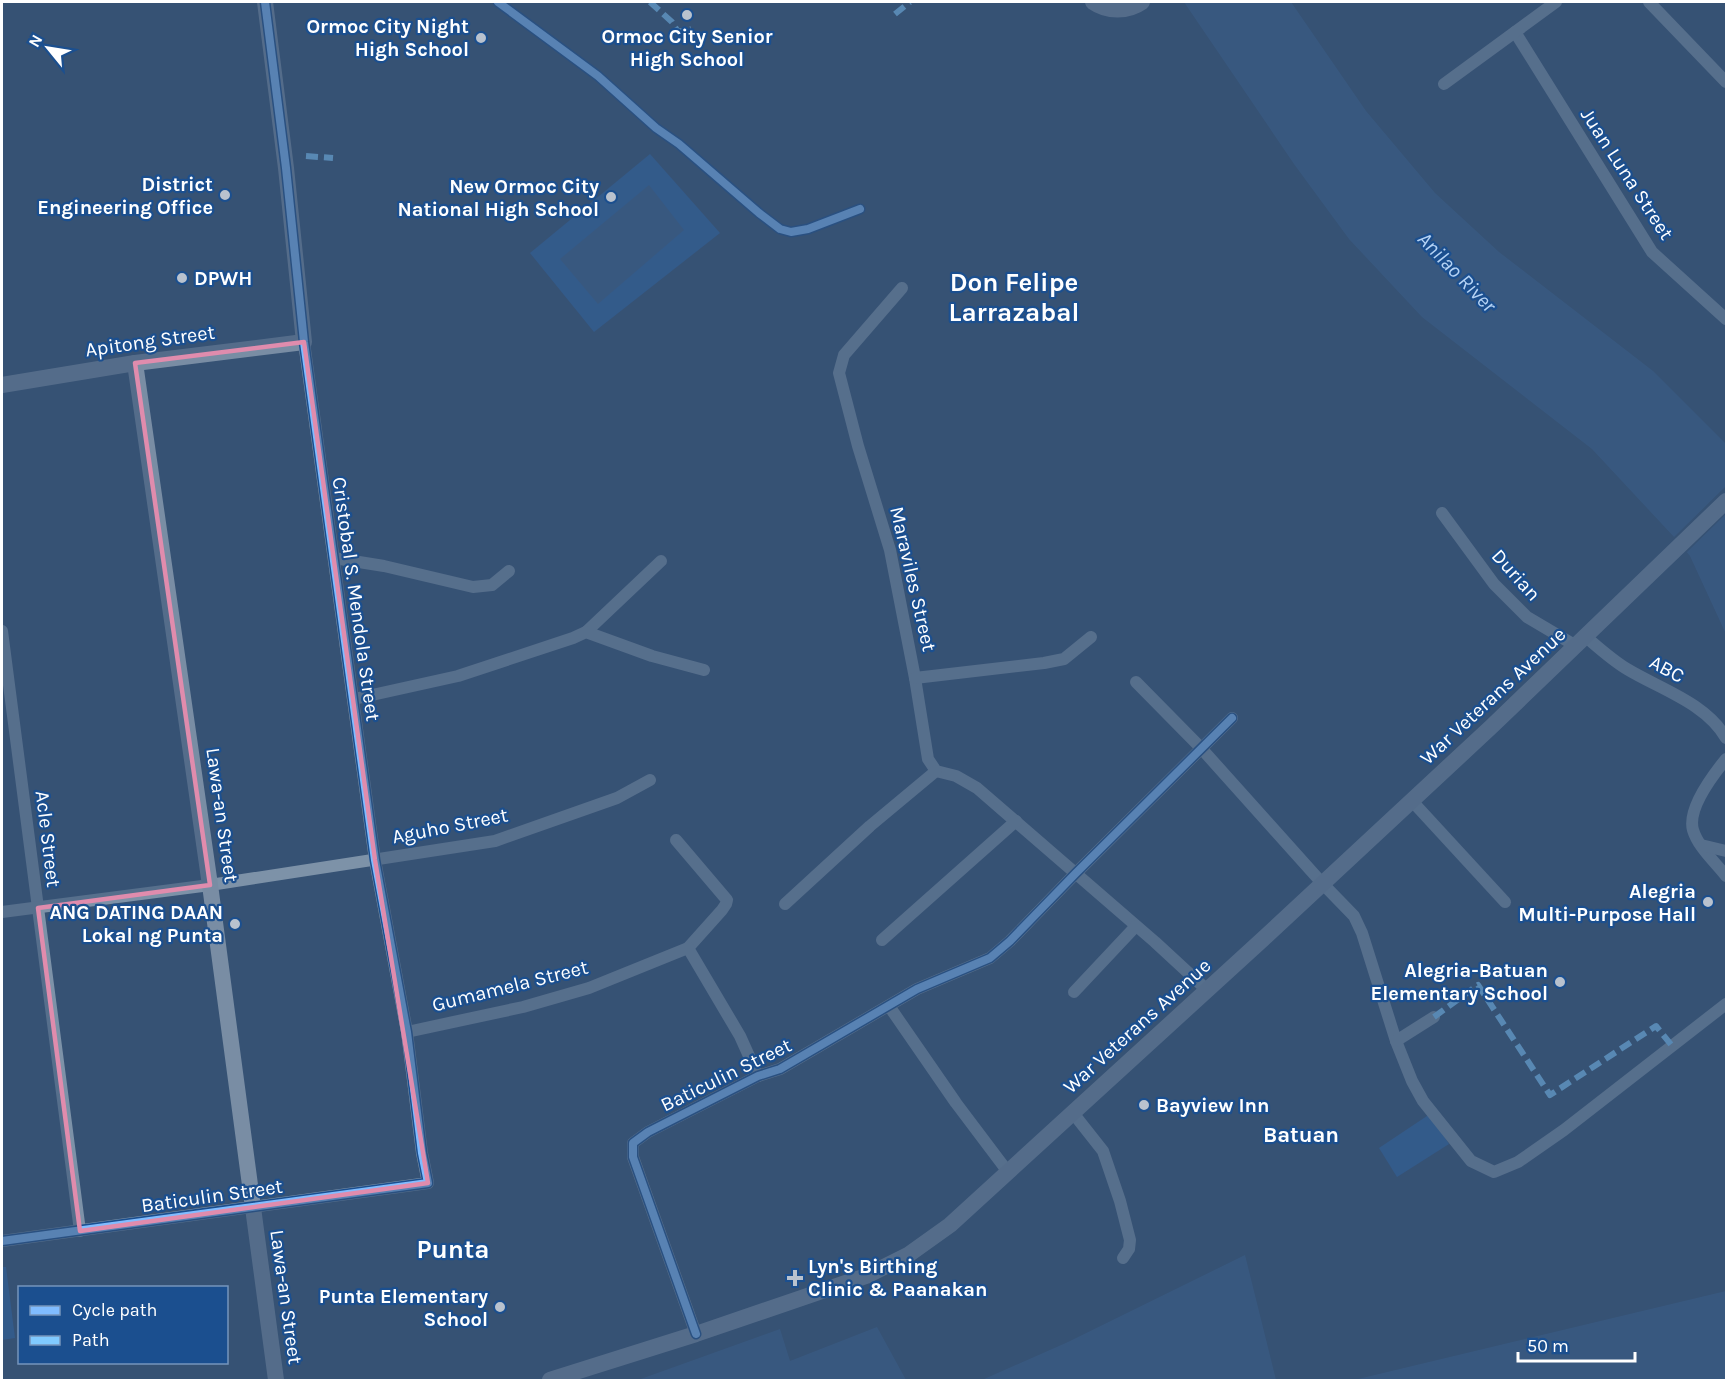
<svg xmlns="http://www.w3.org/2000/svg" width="1728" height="1382" viewBox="0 0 1728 1382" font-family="Karla,sans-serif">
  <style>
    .green { fill: #2f66a5 }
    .water { fill: #3b618d }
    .pier { fill: #365274 }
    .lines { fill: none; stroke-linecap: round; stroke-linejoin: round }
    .street { stroke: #7d92a8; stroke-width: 12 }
    .secondary { stroke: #798da4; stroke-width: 16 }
    .quiet { stroke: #80caff; stroke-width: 6; stroke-dasharray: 12 6; stroke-linecap: butt }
    .cycleway-casing { stroke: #1b4f8f; stroke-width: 11 }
    .cycleway { stroke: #80bcff; stroke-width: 8 }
    .marked { fill: none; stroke: #e08cad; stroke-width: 4.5; stroke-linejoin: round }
    .poi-dot { fill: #b9c2ce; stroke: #1b4f8f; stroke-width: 2 }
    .labels { text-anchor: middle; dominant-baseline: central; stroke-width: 4.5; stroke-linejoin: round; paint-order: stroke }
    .poi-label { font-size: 20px; font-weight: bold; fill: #fff; stroke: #1b4f8f; text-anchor: end }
    .street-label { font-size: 20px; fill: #fff; stroke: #1b4f8f }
    .water-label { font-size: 21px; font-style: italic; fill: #b5d3f5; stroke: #1b4f8f }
    .quarter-label { font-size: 22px; font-weight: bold; fill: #fff; stroke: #1b4f8f }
    .district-label { font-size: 26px; font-weight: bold; fill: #fff; stroke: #1b4f8f }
  </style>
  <rect width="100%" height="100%" fill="#365274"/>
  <g class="green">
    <path d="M650,154l70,79 -126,99 -64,-79z"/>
    <path d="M1430,1114l19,30 -52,33 -18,-29z"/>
    <path d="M2,1267h4l9,71 -13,2z"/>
  </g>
  <g class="water">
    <path d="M1184,2h107l75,109 69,82 64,59 154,119 73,73v190l-36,-78 -15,-18 -83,-89 -170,-132 -73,-78 -55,-75z"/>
    <path d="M649,185l35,45 -86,74 -38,-45z"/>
    <path d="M1245,1255l31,125h-294l86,-38z"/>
    <path d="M1726,1291v89h-372z"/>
    <path d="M877,1327l29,53h-268l142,-51 10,32z"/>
  </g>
  <path class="pier" d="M1726,486v28l-41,40 -13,-15z"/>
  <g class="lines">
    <g class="street">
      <path d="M1649,2l77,80"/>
      <path d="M1515,32l137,220 74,67"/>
      <path d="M1444,84l112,-82"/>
      <path d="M902,288l-58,67 -5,18 19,73 32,104 25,128 13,81 8,12 20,5 21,12 178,154 52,48"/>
      <path d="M1442,513l52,71 33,33 49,29"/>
      <path d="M334,558l50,8 89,21 19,-2 17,-14"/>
      <path d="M2,631l78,600"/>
      <path d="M586,632l75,-71"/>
      <path d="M1586,637c13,11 26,23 41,32 33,20 79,34 99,69"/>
      <path d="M915,678l129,-15 20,-4 27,-22"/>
      <path d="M1136,682l65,66 121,135 32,33 8,17 34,108 16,40 11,20 48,60 23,11 24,-10 46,-32 162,-126"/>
      <path d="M354,699l104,-23 115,-38 13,-6 66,24 52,14"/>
      <path d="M1726,759c-13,16 -39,50 -33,71 5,17 22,32 33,46"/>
      <path d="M1412,801l93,101"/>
      <path d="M676,840l51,60 -1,4 -4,6 -34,38"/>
      <path d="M1701,845l25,6"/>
      <path d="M785,904l85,-78 66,-55"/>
      <path d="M2,912l208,-27 285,-44 122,-43 33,-18"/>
      <path d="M882,940l134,-119"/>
      <path d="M1074,992l62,-66"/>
      <path d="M889,1006l67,97 52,69"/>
      <path d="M407,1032l116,-25 66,-19 99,-40 52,88 18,40"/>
      <path d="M1396,1041l38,-24"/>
      <path d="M1073,1113l30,38 17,50 10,39 -1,9 -6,9"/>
      <path d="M2,1241l426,-58 -6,-30 -15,-121 -32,-172 -71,-518"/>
      <path d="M696,1334l-63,-177v-14l15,-11 110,-56 22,-7 137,-80 73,-31 20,-17 66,-68 156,-155"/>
    </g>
    <g class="secondary">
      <path d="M1093,2c14,10 35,10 49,0"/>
      <path d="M135,363l75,522 66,495"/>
      <path d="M2,385l133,-22 169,-21 -18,-174 -21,-166"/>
      <path d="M550,1380l146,-46 170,-58 42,-21 42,-30 313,-286 228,-212 235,-226"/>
    </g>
    <g class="quiet">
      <path d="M650,2l22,20 6,10 13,-3"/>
      <path d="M895,14l15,-12"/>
      <path d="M306,156l27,2"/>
      <path d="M1434,1017l44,-32 72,110 106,-69 17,21"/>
    </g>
    <g class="cycleway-casing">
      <g id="cycleway">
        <path d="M498,2l100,74 58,52 23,16 80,69 21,16 11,3 17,-3 52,-20"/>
        <path d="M2,1241l426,-58 -6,-30 -15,-121 -32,-172 -71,-518 -18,-174 -21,-166"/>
        <path d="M696,1334l-63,-177v-14l15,-11 110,-56 22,-7 137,-80 73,-31 20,-17 66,-68 156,-155"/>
      </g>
    </g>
    <use href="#cycleway" class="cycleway"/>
  </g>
  <path d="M0 0H1728V1382H0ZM304,342l71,518 53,323 -348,48 -42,-323 172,-23 -75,-522z" fill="#365274" fill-opacity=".55" fill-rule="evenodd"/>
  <path class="marked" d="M304,342l71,518 53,323 -348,48 -42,-323 172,-23 -75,-522z"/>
  <g class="poi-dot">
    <circle cx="687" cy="15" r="6"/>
    <circle cx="481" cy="38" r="6"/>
    <circle cx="225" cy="195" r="6"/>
    <circle cx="611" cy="197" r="6"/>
    <circle cx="182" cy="278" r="6"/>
    <circle cx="1708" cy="902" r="6"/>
    <circle cx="235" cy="924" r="6"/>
    <circle cx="1560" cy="982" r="6"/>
    <circle cx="1144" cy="1105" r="6"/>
    <path d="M792 1269h6v6h6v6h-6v6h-6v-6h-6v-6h6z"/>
    <circle cx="500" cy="1307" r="6"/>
  </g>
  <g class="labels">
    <g class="poi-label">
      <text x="469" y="26">Ormoc City Night<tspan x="469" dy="23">High School</tspan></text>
      <text x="687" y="36" text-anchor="middle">Ormoc City Senior<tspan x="687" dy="23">High School</tspan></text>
      <text x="213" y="184">District<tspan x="213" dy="23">Engineering Office</tspan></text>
      <text x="599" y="186">New Ormoc City<tspan x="599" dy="23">National High School</tspan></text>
      <text x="194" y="278" text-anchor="start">DPWH</text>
      <text x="1696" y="891">Alegria<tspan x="1696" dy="23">Multi-Purpose Hall</tspan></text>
      <text x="223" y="912">ANG DATING DAAN<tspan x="223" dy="23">Lokal ng Punta</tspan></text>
      <text x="1548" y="970">Alegria-Batuan<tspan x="1548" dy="23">Elementary School</tspan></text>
      <text x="1156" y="1105" text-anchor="start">Bayview Inn</text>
      <text x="808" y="1266" text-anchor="start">Lyn's Birthing<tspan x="808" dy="23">Clinic &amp; Paanakan</tspan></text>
      <text x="488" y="1296">Punta Elementary<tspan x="488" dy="23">School</tspan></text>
    </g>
    <g class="street-label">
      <text transform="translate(1627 174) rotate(57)">Juan Luna Street</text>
      <text transform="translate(150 341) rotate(-8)">Apitong Street</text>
      <text transform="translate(1516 575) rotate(48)">Durian</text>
      <text transform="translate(913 579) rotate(77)">Maraviles Street</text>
      <text transform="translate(356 599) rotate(82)">Cristobal S. Mendola Street</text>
      <text transform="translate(1667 669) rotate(28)">ABC</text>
      <text transform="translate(1493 696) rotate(-43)">War Veterans Avenue</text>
      <text transform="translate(222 815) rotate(82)">Lawa-an Street</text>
      <text transform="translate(450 826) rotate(-11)">Aguho Street</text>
      <text transform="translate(48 839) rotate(83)">Acle Street</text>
      <text transform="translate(510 986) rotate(-14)">Gumamela Street</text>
      <text transform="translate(1137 1026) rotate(-42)">War Veterans Avenue</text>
      <text transform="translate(726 1075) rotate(-26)">Baticulin Street</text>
      <text transform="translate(212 1196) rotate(-8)">Baticulin Street</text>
      <text transform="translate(286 1297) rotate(82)">Lawa-an Street</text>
    </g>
    <g class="water-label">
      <text transform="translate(1457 272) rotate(46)">Anilao River</text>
    </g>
    <g class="quarter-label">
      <text x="1301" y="1135">Batuan</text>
    </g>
    <g class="district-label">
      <text x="1014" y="282">Don Felipe<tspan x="1014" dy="30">Larrazabal</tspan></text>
      <text x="453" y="1249">Punta</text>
    </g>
  </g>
  <rect width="1728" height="1382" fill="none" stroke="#ffffff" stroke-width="6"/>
  <rect x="18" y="1286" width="210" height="78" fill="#1b4f8f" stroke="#7695bc" stroke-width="1.5"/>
  <rect x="30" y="1306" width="30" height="9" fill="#80bcff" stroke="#7695bc" stroke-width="1.5"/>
  <text x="72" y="1316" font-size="18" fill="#ffffff">Cycle path</text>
  <rect x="30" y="1336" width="30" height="9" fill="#80caff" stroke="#7695bc" stroke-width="1.5"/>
  <text x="72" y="1346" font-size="18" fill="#ffffff">Path</text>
  <g transform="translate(48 48) rotate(300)" stroke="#1b4f8f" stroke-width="4.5" paint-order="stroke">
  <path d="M0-4.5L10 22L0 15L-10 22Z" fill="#ffffff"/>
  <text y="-9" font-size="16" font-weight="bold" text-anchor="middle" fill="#ffffff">N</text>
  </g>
  <path d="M1518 1352v9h117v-9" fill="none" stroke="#ffffff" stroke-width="3"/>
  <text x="1527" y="1352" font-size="18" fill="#ffffff" stroke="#1b4f8f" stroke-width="4.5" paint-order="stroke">50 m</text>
</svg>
